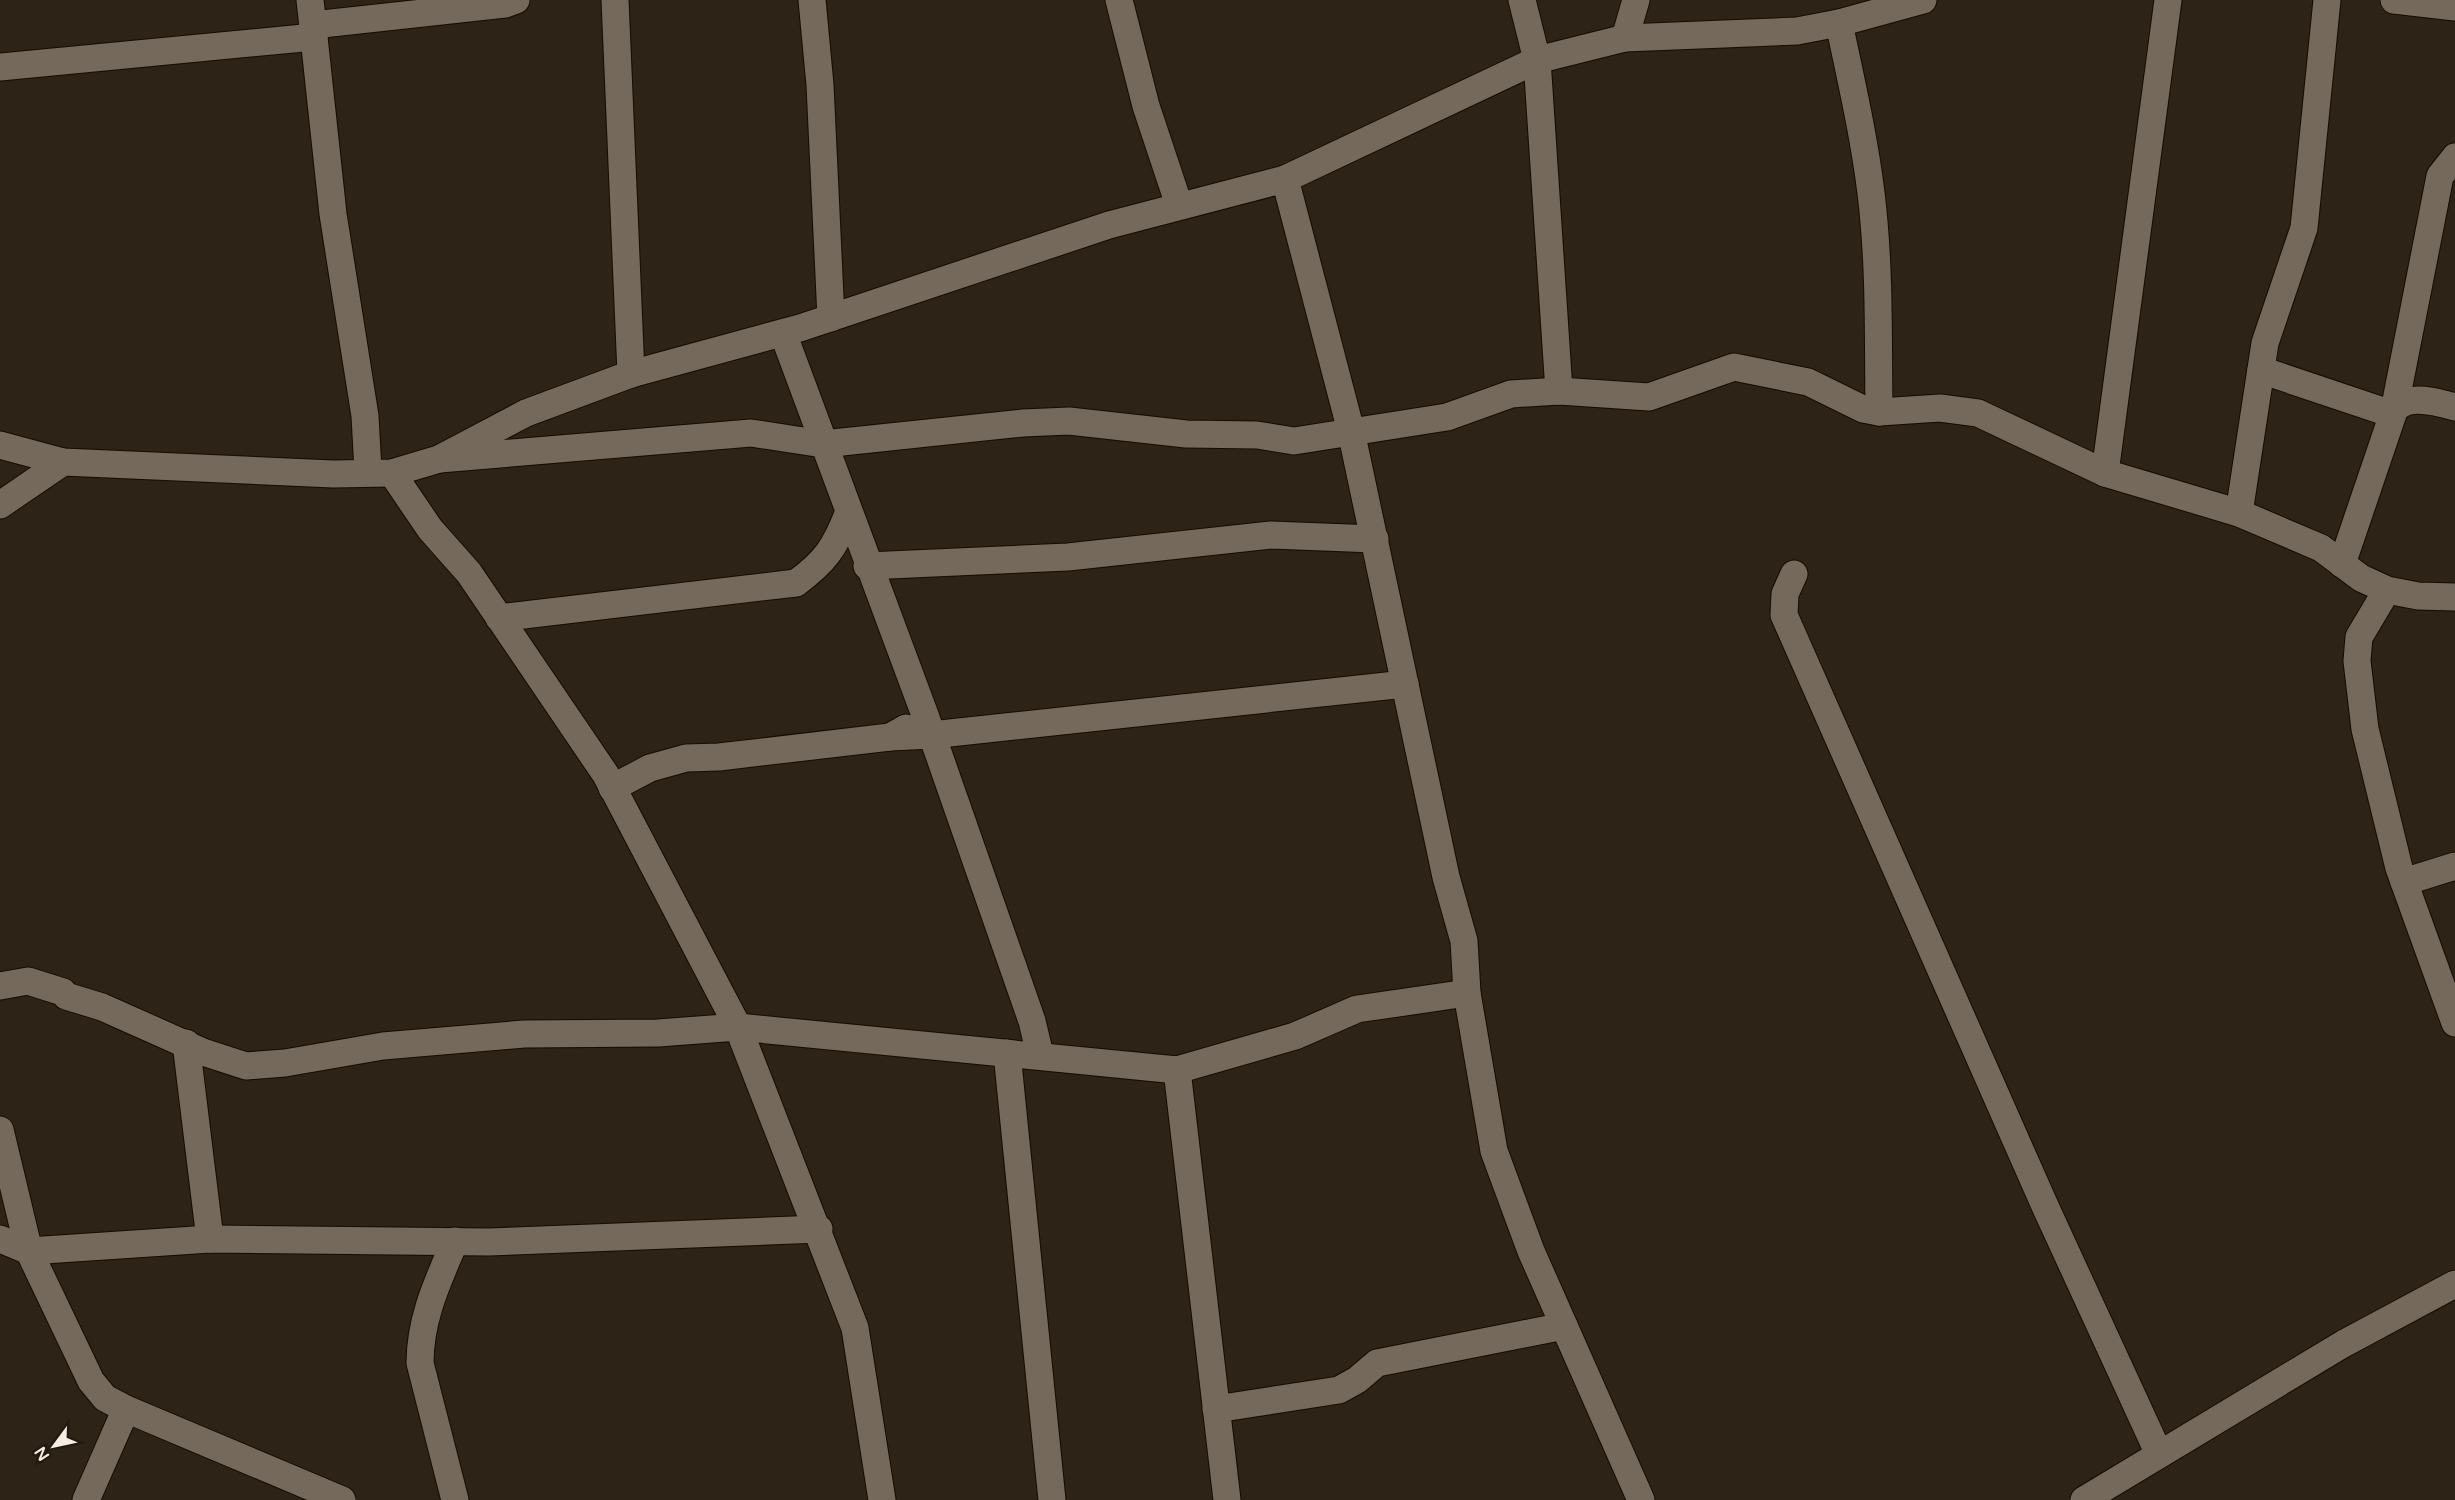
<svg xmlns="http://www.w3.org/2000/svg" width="2455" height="1500" viewBox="0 0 2455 1500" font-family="'Varela Round',sans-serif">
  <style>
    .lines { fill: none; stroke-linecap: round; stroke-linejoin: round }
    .minor-casing { stroke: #150c03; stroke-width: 29 }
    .minor { stroke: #75695b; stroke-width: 27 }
  </style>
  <rect width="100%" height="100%" fill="#2d2316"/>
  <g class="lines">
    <g class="minor-casing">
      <g id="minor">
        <path d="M310,0l23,214 32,202 3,55"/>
        <path d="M615,0l16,374"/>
        <path d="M812,0l8,85 11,233"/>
        <path d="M1119,0l27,106 33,99"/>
        <path d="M1522,0l15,60 22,331"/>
        <path d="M2394,0l61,7"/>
        <path d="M1839,23c12,57 25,113 32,170 9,73 7,146 8,219"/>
        <path d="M313,25l192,-21 11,-4"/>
        <path d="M1625,38l11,-38"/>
        <path d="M0,67l314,-30"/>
        <path d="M1285,179l66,252 95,446 18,64 3,52 27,158 37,100 110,249"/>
        <path d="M783,333l142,382 107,306 8,34"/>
        <path d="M2261,370l119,40c18,1 13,-3 26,-8 14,-5 35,1 49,5"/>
        <path d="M0,445l63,17 270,12 59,-1 47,-14 87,-46 105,-39 169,-46 309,-103 176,-46 252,-119 88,-22 172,-7 42,-8 84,-23"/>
        <path d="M439,459l312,-26 72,11 200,-21 46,-2 117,13 71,1 37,6 153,-24 64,-23 48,-3 90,6 85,-30 74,15 55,27 16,3 61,-4 38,5 127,60 134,40 82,35 40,30 26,12 31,6 37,1"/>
        <path d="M392,473l38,56 39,44 137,202 132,252 117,301 27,172"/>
        <path d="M2105,473l63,-473"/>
        <path d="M0,505l63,-43"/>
        <path d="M2239,513l26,-170 39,-115 23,-228"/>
        <path d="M2342,564l52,-153 46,-235 15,-19"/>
        <path d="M867,566l201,-9 203,-22 104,4"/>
        <path d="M1794,574l-9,20 -1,21 261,591 114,248"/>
        <path d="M2387,590l-28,47 -2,24 8,68 34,139 56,155"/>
        <path d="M499,618l297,-35c30,-22 39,-36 52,-69"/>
        <path d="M890,737l41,-2 474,-51"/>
        <path d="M612,788l38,-20 36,-10 33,-1 171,-20 16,-9"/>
        <path d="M2404,882l51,-16"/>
        <path d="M0,986l28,-5 35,11 3,4 36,11 101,45 43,14 39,-3 98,-17 141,-12 134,-1 80,-6 439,43 118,-34 62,-27 110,-16"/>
        <path d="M186,1043l24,196"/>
        <path d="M1007,1053l45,447"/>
        <path d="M1177,1070l50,430"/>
        <path d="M0,1130l29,121 62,130 14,17 21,11 216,91"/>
        <path d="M0,1239l29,12 181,-12 278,3 331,-13"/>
        <path d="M455,1241c-17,40 -35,77 -35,122l35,137"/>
        <path d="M1216,1409l123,-19 18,-10 20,-17 187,-37"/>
        <path d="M86,1500l40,-91"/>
        <path d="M2084,1500l259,-156 112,-60"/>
      </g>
    </g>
    <use href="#minor" class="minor"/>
  </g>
  <g transform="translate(54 1446) rotate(237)" stroke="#23190d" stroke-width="4.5" paint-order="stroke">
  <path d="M0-4.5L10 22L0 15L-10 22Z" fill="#f4ede5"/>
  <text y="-9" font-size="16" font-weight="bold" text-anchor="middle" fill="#f4ede5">N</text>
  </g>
</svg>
